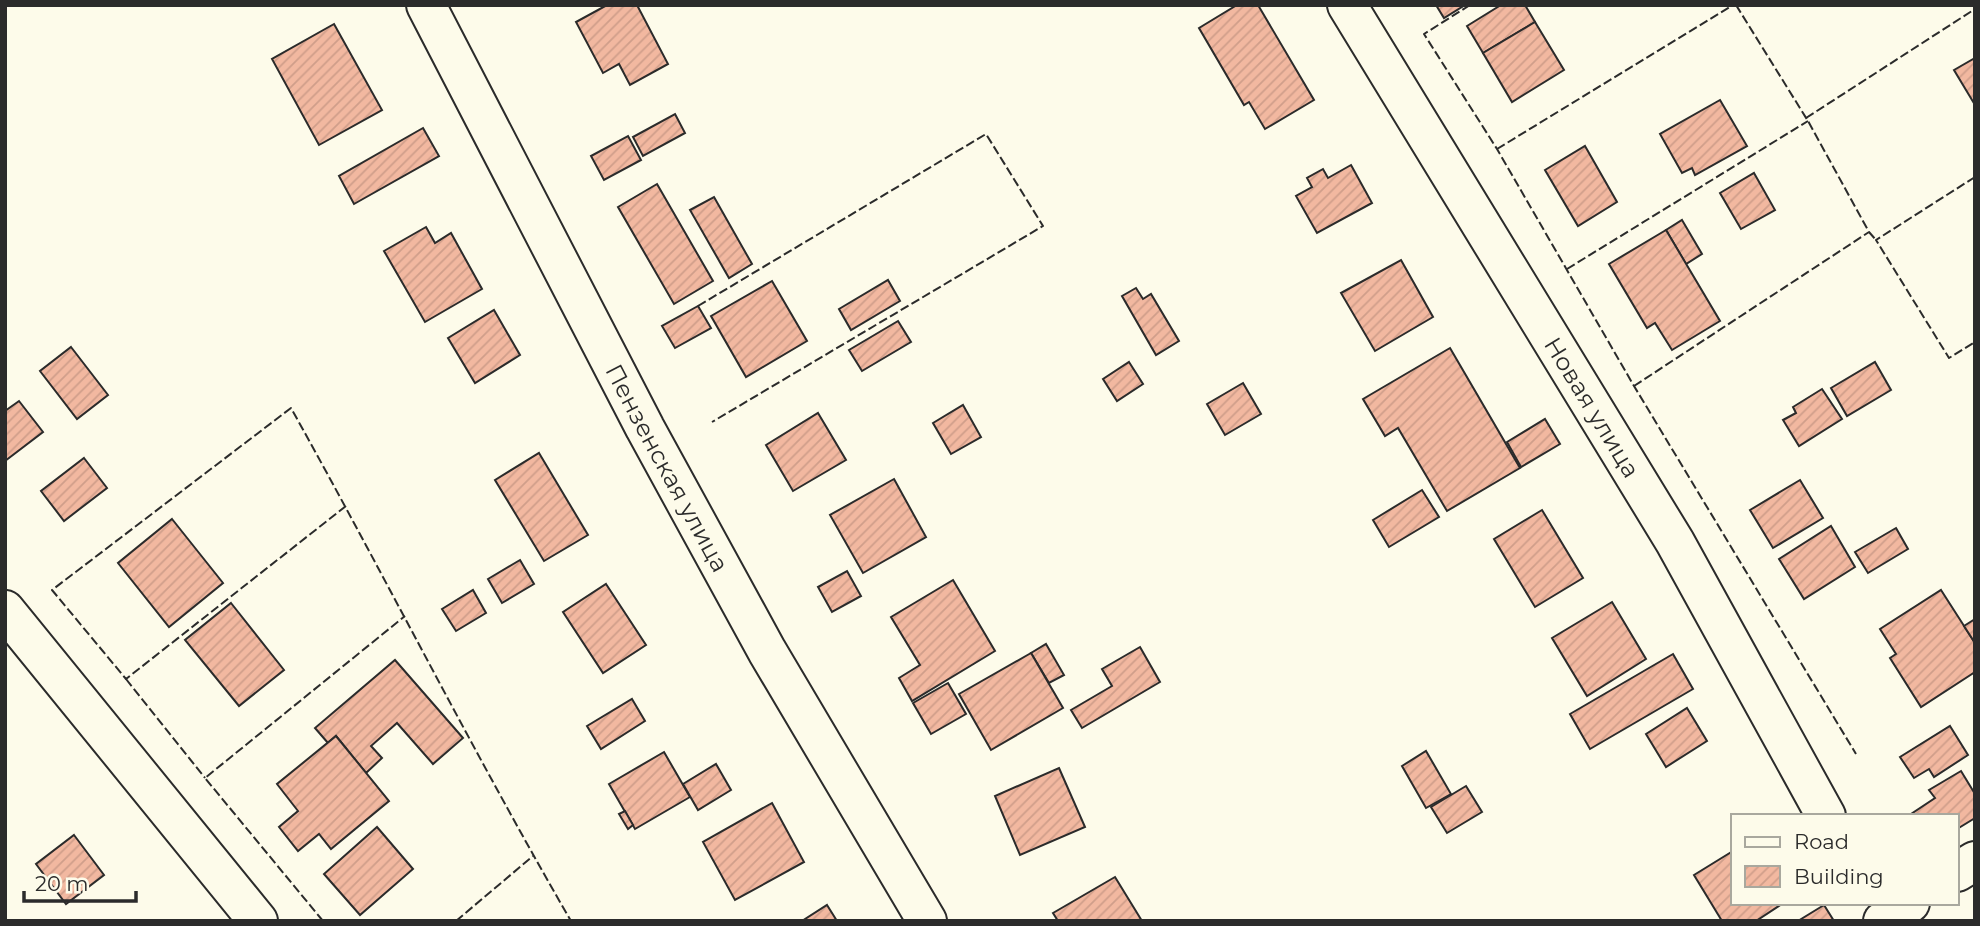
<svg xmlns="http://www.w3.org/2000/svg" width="1980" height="926" viewBox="0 0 1980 926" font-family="Montserrat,sans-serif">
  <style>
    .building { fill: url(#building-hatch); stroke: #2b2b2b; stroke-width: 2 }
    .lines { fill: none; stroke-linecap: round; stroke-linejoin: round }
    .minor-casing { stroke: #2b2b2b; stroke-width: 42 }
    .minor { stroke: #fdfbea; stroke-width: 38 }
    .fence { stroke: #2b2b2b; stroke-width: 2; stroke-dasharray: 9 3.5; stroke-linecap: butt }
    .labels { text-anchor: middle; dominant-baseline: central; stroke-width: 5; stroke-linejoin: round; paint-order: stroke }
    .street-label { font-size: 24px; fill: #2b2b2b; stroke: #fdfbea }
  </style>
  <defs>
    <pattern id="building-hatch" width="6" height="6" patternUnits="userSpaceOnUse" patternTransform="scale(1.75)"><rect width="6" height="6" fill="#f2b8a0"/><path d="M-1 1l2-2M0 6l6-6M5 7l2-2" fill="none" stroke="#d09e8a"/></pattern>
  </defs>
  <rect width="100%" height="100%" fill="#fdfbea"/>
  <g class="building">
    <path d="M607,5h30l31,59 -38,21 -11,-21 -16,9 -27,-51z"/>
    <path d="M1237,5h21l56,95 -49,29 -16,-27 -5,3 -45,-77z"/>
    <path d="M1436,5h29l-21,13z"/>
    <path d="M1501,5h24l10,17 -52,31 -16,-27z"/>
    <path d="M1535,22l29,48 -52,32 -29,-49z"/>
    <path d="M334,24l48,86 -63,35 -47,-86z"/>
    <path d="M1975,58v47l-21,-35z"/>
    <path d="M1720,100l27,46 -52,29 -3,-7 -10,5 -22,-39z"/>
    <path d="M675,114l10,19 -42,23 -10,-19z"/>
    <path d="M423,128l16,28 -85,48 -15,-28z"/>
    <path d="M628,136l13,24 -37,20 -13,-24z"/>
    <path d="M1585,146l32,56 -39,24 -33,-56z"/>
    <path d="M1351,165l21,38 -55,30 -21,-37 16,-9 -5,-9 16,-9 5,9z"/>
    <path d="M1754,173l21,37 -34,19 -21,-36z"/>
    <path d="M657,184l56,97 -39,23 -56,-97z"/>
    <path d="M714,197l38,67 -23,14 -39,-68z"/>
    <path d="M1682,220l20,34 -16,10 -20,-34z"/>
    <path d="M426,227l9,16 16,-10 31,56 -57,33 -41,-71z"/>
    <path d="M1666,230l54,91 -48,29 -17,-27 -8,5 -38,-64z"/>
    <path d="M1401,260l32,57 -58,34 -34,-58z"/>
    <path d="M888,280l12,21 -49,29 -12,-21z"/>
    <path d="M772,281l35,60 -61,36 -35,-61z"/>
    <path d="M1136,288l7,11 8,-5 28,47 -23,14 -34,-59z"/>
    <path d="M698,306l13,22 -36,20 -13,-22z"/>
    <path d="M494,310l26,45 -45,28 -27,-45z"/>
    <path d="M898,321l13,21 -49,29 -13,-21z"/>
    <path d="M71,347l37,48 -31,24 -37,-48z"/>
    <path d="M1450,348l70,120 -73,43 -49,-83 -13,8 -22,-37z"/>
    <path d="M1129,362l14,22 -26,17 -14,-22z"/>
    <path d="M1875,362l16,28 -44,26 -16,-28z"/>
    <path d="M1243,383l18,31 -36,21 -18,-31z"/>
    <path d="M1822,389l20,30 -43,27 -16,-26 13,-7 -3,-6z"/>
    <path d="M19,401l24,31 -38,29v-50z"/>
    <path d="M963,405l18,32 -30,17 -18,-31z"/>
    <path d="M818,413l28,47 -53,31 -27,-46z"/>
    <path d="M1545,419l15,25 -39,23 -14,-25z"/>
    <path d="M539,453l49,82 -44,26 -49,-81z"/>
    <path d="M84,458l23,30 -43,33 -23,-30z"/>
    <path d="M894,479l32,58 -63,36 -33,-58z"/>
    <path d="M1800,480l23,38 -50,30 -23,-38z"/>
    <path d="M1422,490l17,27 -50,30 -16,-27z"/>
    <path d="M1542,510l41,68 -48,29 -41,-68z"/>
    <path d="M172,519l51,64 -54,44 -51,-64z"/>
    <path d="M1831,526l24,41 -51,32 -25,-40z"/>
    <path d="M1896,528l12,21 -40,24 -13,-21z"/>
    <path d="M520,560l14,24 -32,19 -14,-24z"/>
    <path d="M847,571l14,25 -29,16 -14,-25z"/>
    <path d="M953,580l42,71 -83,50 -13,-23 21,-13 -29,-48z"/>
    <path d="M606,584l40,61 -43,28 -40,-61z"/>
    <path d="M473,590l13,23 -30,18 -14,-22z"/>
    <path d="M1941,590l34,53v29l-54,35 -31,-49 6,-4 -16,-25z"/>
    <path d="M1612,602l34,57 -59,37 -35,-58z"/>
    <path d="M231,603l53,67 -45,36 -54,-66z"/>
    <path d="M1975,619v24l-11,-17z"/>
    <path d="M1046,644l18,31 -15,8 -18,-30z"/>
    <path d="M1140,647l20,35 -78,46 -11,-18 41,-24 -10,-17z"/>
    <path d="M1031,653l32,55 -72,42 -32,-56z"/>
    <path d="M1673,654l20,35 -103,60 -20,-35z"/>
    <path d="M395,660l68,78 -30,26 -36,-41 -26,23 11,12 -16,15 -30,-37 -8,7 -13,-15z"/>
    <path d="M948,683l18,31 -35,20 -18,-31z"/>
    <path d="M632,699l13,22 -44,28 -14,-23z"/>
    <path d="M1687,708l20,33 -41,26 -20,-33z"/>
    <path d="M1950,726l18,29 -34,22 -5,-8 -15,9 -14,-21z"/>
    <path d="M336,736l53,65 -58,48 -12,-15 -21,17 -19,-24 19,-16 -21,-27z"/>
    <path d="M1426,751l25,43 -25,14 -24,-42z"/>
    <path d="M664,752l26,45 -55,32 -26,-45z"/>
    <path d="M716,764l15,26 -33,20 -15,-26z"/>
    <path d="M1059,768l26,59 -65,28 -25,-59z"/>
    <path d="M1961,771l14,23v24l-18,11v-13h-49l27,-18 -6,-8z"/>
    <path d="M1466,786l16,26 -35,21 -16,-26z"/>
    <path d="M772,803l32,59 -69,38 -32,-58z"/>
    <path d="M625,811l8,14 -5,4 -9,-15z"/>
    <path d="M377,827l36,42 -53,46 -36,-41z"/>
    <path d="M74,835l30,40 -38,29 -30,-40z"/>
    <path d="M1733,851v52l49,1 -26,17h-34l-28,-46z"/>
    <path d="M1115,877l27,44h-84l-5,-8z"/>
    <path d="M827,905l10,16h-35z"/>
    <path d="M1824,905l10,16h-36z"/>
  </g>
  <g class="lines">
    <g class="minor-casing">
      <g id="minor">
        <path id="s1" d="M426,5l219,423 122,223 160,270"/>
        <path id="s2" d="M1347,5l328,537 151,274"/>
        <path d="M5,610l253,311"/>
        <path d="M1957,872l18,-11"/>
        <path d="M1883,921l27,-18"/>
      </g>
    </g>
    <use href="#minor" class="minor"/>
    <g class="fence">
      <path d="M1470,5l-46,29 73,115 137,237 222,368"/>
      <path d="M1736,5l72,116 61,111 7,8"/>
      <path d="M1806,118l169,-109"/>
      <path d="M1497,149l236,-144"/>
      <path d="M1975,177l-99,63 73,118 26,-16"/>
      <path d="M1567,269l241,-148"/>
      <path d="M698,306l288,-172 57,92 -331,196"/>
      <path d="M1634,386l235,-154"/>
      <path d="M346,506l-220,173 -74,-89 239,-182c95,170 182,344 280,513"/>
      <path d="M126,679l79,99"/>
      <path d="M323,921l-118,-143 200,-162"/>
      <path d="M456,921l77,-65"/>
    </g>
  </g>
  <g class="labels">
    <g class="street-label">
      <text stroke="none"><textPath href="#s2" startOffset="471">Новая улица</textPath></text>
      <text stroke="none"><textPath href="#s1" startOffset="522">Пензенская улица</textPath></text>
    </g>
  </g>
  <rect width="1980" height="926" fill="none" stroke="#2b2b2b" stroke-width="14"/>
  <rect x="1731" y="814" width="228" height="91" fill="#fdfbea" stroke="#a9a89e" stroke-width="2"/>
  <rect x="1745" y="837" width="35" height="10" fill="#fdfbea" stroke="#a9a89e" stroke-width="2"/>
  <text x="1794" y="849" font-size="21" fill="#2b2b2b">Road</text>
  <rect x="1745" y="866" width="35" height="21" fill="url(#building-hatch)" stroke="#a9a89e" stroke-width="2"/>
  <text x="1794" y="884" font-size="21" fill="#2b2b2b">Building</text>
  <path d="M24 891v10h112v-10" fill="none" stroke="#2b2b2b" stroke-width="3.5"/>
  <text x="35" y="891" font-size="21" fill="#2b2b2b" stroke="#fdfbea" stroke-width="5" paint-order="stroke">20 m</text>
</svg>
